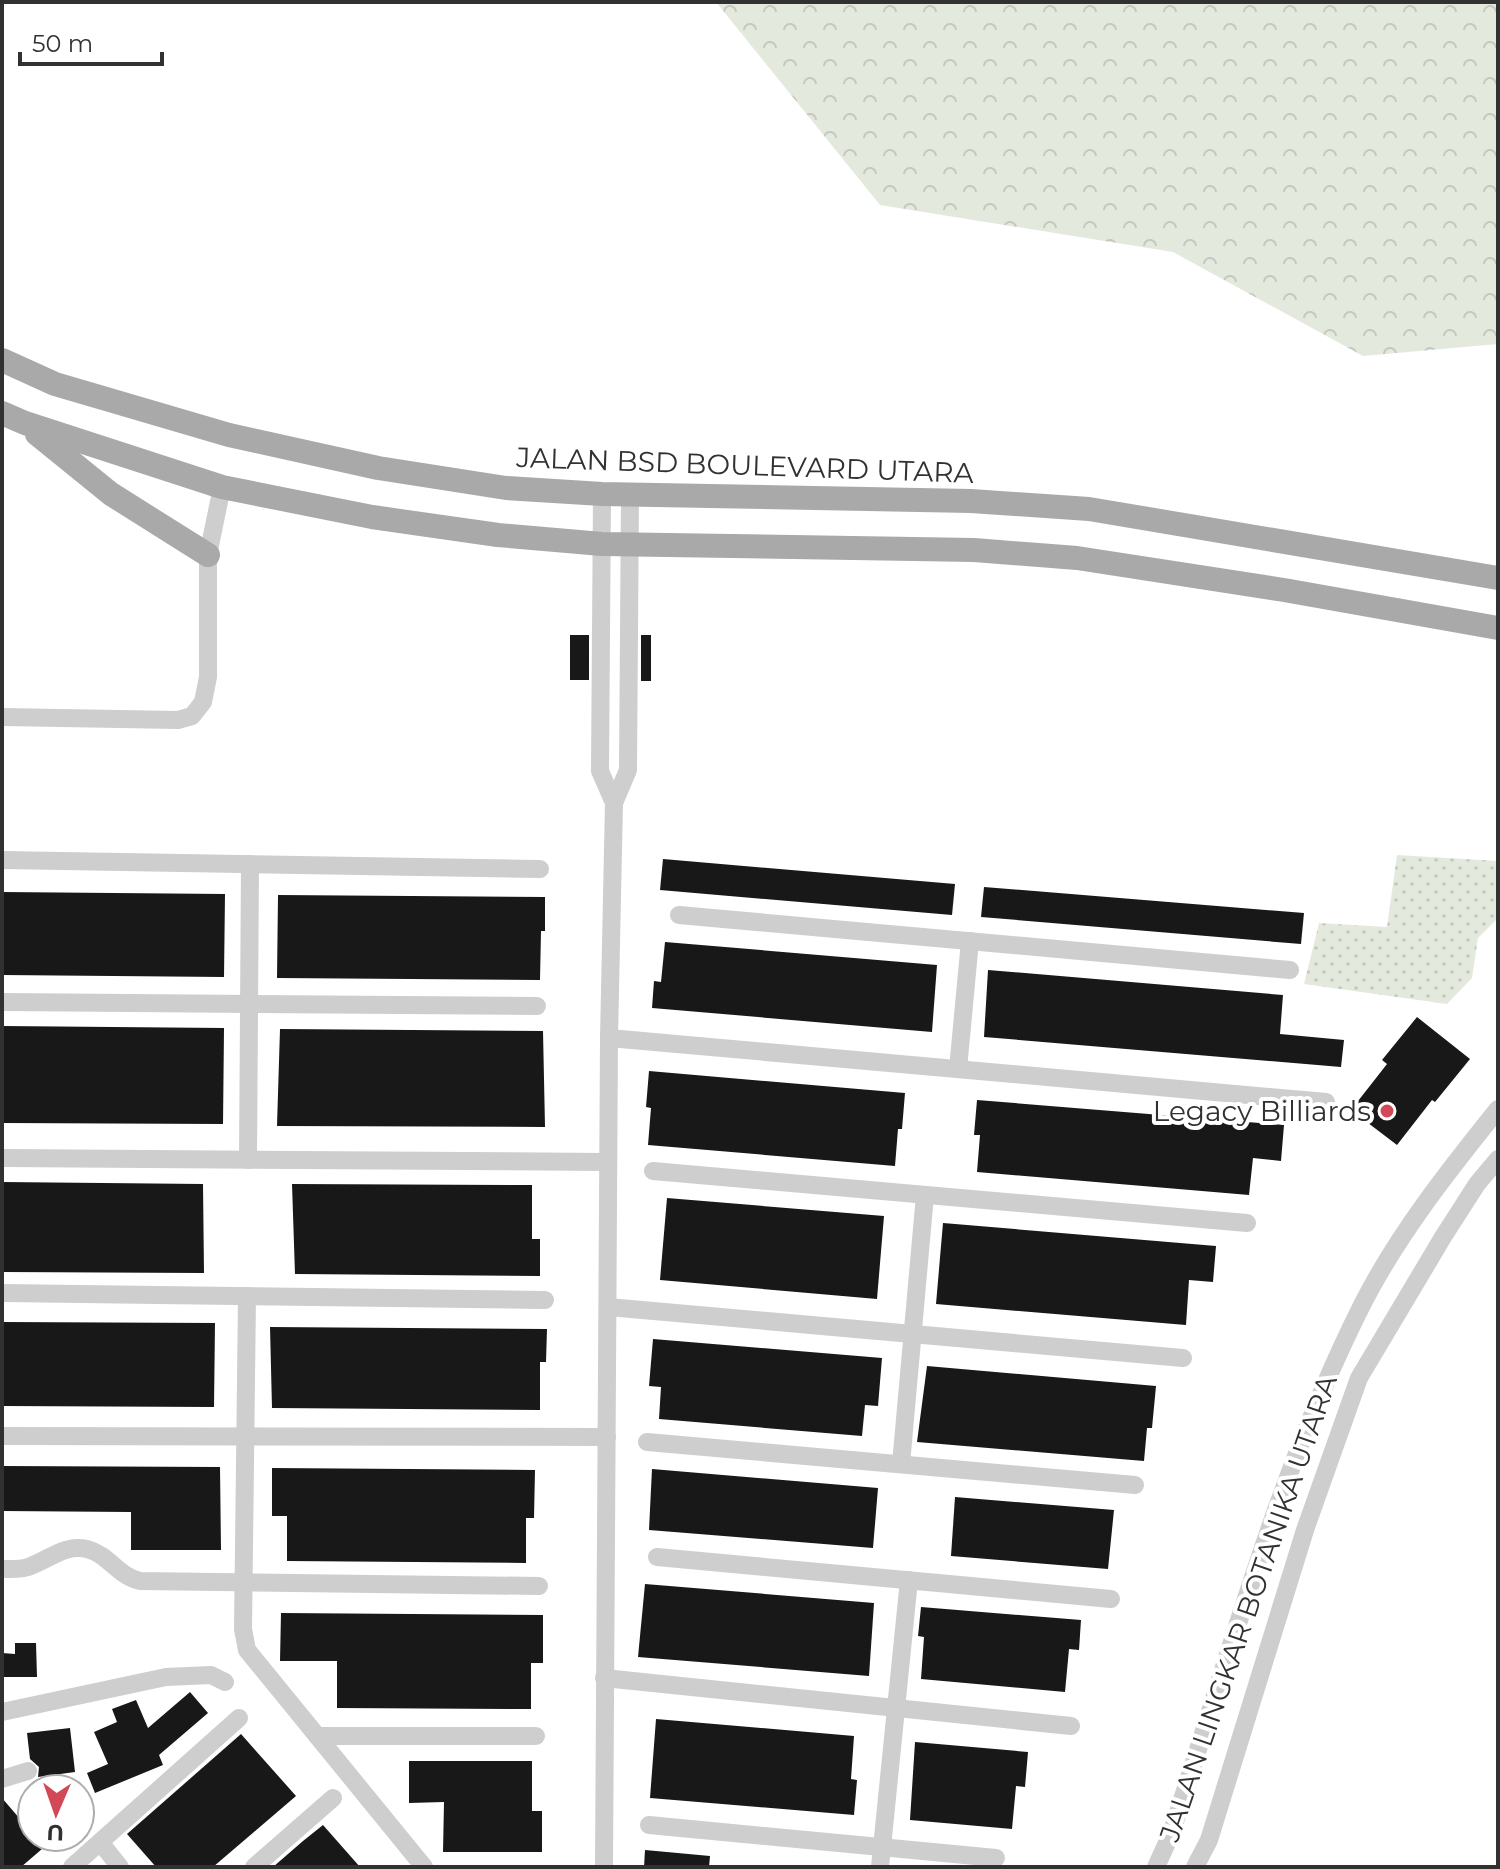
<svg xmlns="http://www.w3.org/2000/svg" width="1500" height="1869" viewBox="0 0 1500 1869" font-family="Montserrat,sans-serif">
  <style>
    .grass { fill: url(#grass-dots) }
    .forest { fill: url(#forest-crowns) }
    .building { fill: #181818 }
    .lines { fill: none; stroke-linecap: round; stroke-linejoin: round }
    .minor { stroke: #cecece; stroke-width: 18 }
    .major { stroke: #a9a9a9; stroke-width: 24 }
    .poi-dot { fill: #d34856; stroke: #fff; stroke-width: 3 }
    .labels { text-anchor: middle; dominant-baseline: central; stroke-width: 8; stroke-linejoin: round; paint-order: stroke }
    .street-label { font-size: 28px; fill: #313131; stroke: #fff }
    .poi-label { font-size: 28px; fill: #313131; stroke: #fff; text-anchor: end }
  </style>
  <defs>
    <pattern id="grass-dots" width="8" height="8" patternUnits="userSpaceOnUse" patternTransform="scale(2)"><rect width="8" height="8" fill="#e4e9de"/><path d="M2 2h.1M6 6h.1" fill="none" stroke="#c4c8bf" stroke-width="1.8" stroke-linecap="round"/></pattern>
    <pattern id="forest-crowns" width="20" height="18" patternUnits="userSpaceOnUse" patternTransform="scale(2)"><rect width="20" height="18" fill="#e4e9de"/><path d="M2 6a3 3 0 1 1 6 0M12 15a3 3 0 1 1 6 0" fill="none" stroke="#c4c8bf"/></pattern>
  </defs>
  <rect width="100%" height="100%" fill="#fff"/>
  <path class="grass" d="M1397,855l101,6 -1,58 -19,19 -6,40 -25,26 -143,-20 15,-61 68,4z"/>
  <path class="forest" d="M716,2h782v342l-135,12 -190,-104 -293,-47z"/>
  <g class="building">
    <rect x="570" y="635" width="19" height="45"/>
    <rect x="641" y="635" width="10" height="46"/>
    <path d="M663,859l292,25 -3,31 -292,-25z"/>
    <path d="M984,887l320,26 -3,31 -320,-27z"/>
    <path d="M2,892l223,2 -1,83 -222,-2z"/>
    <path d="M278,895l267,2v34h-4l-1,49 -263,-2z"/>
    <path d="M665,942l272,23 -5,67 -280,-24 2,-27 7,1z"/>
    <path d="M988,970l295,25 -3,39 64,6 -3,27 -357,-30z"/>
    <path d="M1417,1017l53,42 -35,43 -3,-2 -35,45 -46,-35 36,-46 -5,-4z"/>
    <path d="M2,1026l222,2 -1,96 -221,-1z"/>
    <path d="M280,1029l263,2 2,96 -268,-1z"/>
    <path d="M649,1071l256,22 -3,36h-4l-3,37 -247,-21 3,-37 -5,-1z"/>
    <path d="M977,1100l307,25 -3,36 -28,-3 -4,37 -272,-23 3,-37h-6z"/>
    <path d="M2,1182l201,2 1,89 -202,-1z"/>
    <path d="M292,1184l240,1v54h8v37l-245,-2z"/>
    <path d="M667,1198l217,18 -7,83 -217,-19z"/>
    <path d="M943,1223l273,23 -3,36 -24,-2 -3,45 -250,-21z"/>
    <path d="M2,1322l213,1 -1,84 -212,-1z"/>
    <path d="M270,1327l277,2 -1,33h-6v48l-268,-2z"/>
    <path d="M653,1339l229,19 -4,48 -13,-1 -3,31 -203,-17 2,-32 -12,-1z"/>
    <path d="M927,1366l229,20 -4,42h-5l-3,33 -227,-19z"/>
    <path d="M2,1466l218,1 1,83h-90v-38l-129,-1z"/>
    <path d="M272,1468l263,2 -1,48h-8v45l-239,-2v-45h-15z"/>
    <path d="M652,1469l226,19 -5,60 -224,-18z"/>
    <path d="M955,1497l159,13 -6,59 -157,-13z"/>
    <path d="M645,1584l229,19 -5,73 -231,-19z"/>
    <path d="M921,1607l160,13 -2,30 -10,-1 -4,43 -144,-13 3,-42 -6,-1z"/>
    <path d="M281,1613l262,2v48h-12v46l-194,-1v-47h-57z"/>
    <path d="M15,1643h21l1,34h-35v-24l13,1z"/>
    <path d="M190,1692l18,21 -49,42 4,10 -68,28 -8,-20 21,-9 -14,-32 23,-10 -5,-13 24,-9 12,28z"/>
    <path d="M656,1719l198,17 -3,43 6,1 -3,35 -204,-17z"/>
    <path d="M70,1728l5,44 -37,5 1,-10 -9,-8 -3,-26z"/>
    <path d="M241,1734l55,62 -83,71h-57l-29,-33z"/>
    <path d="M915,1742l113,10 -3,35 -9,-1 -4,43 -102,-9z"/>
    <path d="M409,1761h123v50h10v41h-99l1,-50 -35,1z"/>
    <path d="M2,1798l30,35v4h24l-35,30h-19z"/>
    <path d="M323,1825l37,42h-87l30,-26z"/>
    <path d="M645,1850l65,6 -1,11h-65z"/>
  </g>
  <g class="lines">
    <g class="minor">
      <path d="M602,494l-2,277 14,32"/>
      <path d="M2,717l176,3 14,-4 11,-14 5,-25v-122l14,-68"/>
      <path d="M2,860l538,9"/>
      <path d="M679,915l611,55"/>
      <path d="M2,1002l535,4"/>
      <path d="M609,1038l717,64"/>
      <path d="M958,1069l12,-128"/>
      <path d="M2,1158l606,4"/>
      <path d="M248,1160l2,-296"/>
      <path d="M653,1171l594,52"/>
      <path d="M2,1293l543,7"/>
      <path d="M247,1296l-4,333 4,21 177,217"/>
      <path d="M608,1307l575,51"/>
      <path d="M2,1436l605,1"/>
      <path d="M647,1442l488,43"/>
      <path d="M901,1464l24,-269"/>
      <path d="M657,1557l454,42"/>
      <path d="M2,1569c11,0 22,1 31,-4 18,-7 33,-21 54,-16 23,6 30,27 53,32l399,5"/>
      <path d="M604,1678l467,48"/>
      <path d="M2,1712l164,-35 45,-2 14,7"/>
      <path d="M317,1736h219"/>
      <path d="M2,1779l26,-8"/>
      <path d="M649,1825l347,33"/>
      <path d="M100,1842l20,25"/>
      <path d="M72,1867l167,-149"/>
      <path d="M254,1867l79,-69"/>
      <path d="M604,1867l5,-829 5,-235 14,-33 2,-276"/>
      <path d="M880,1867l29,-287"/>
      <path d="M1156,1867l15,-33c58,-177 108,-365 192,-531 36,-70 86,-133 135,-194"/>
      <path d="M1195,1867l14,-27 96,-310 54,-152 84,-141 34,-53 21,-25"/>
    </g>
    <g class="major">
      <path d="M2,360l53,24 174,51 149,33 128,20 96,6 369,7 118,8 409,69"/>
      <path d="M2,413l23,10 197,64 150,30 126,18 104,9 372,6 103,8 207,32 214,38"/>
      <path d="M37,434l74,60 97,61"/>
    </g>
  </g>
  <circle class="poi-dot" cx="1387" cy="1111" r="8"/>
  <g class="labels">
    <g class="street-label">
      <text transform="translate(745 465) rotate(2)">JALAN BSD BOULEVARD UTARA</text>
      <text transform="translate(1248 1608) rotate(-71)">JALAN LINGKAR BOTANIKA UTARA</text>
    </g>
    <g class="poi-label">
      <text x="1371" y="1111">Legacy Billiards</text>
    </g>
  </g>
  <rect width="1500" height="1869" fill="none" stroke="#313131" stroke-width="8"/>
  <g transform="translate(56 1813) rotate(182)"><circle r="38" fill="#ffffff" stroke="#adadad" stroke-width="2"/>
  <path d="M0-6L14 30L0 20L-14 30Z" fill="#d34856"/>
  <text y="-12" font-size="22" font-weight="bold" text-anchor="middle" fill="#313131">U</text>
  </g>
  <path d="M20 52v12h142v-12" fill="none" stroke="#313131" stroke-width="4"/>
  <text x="32" y="52" font-size="24" fill="#313131" stroke="#ffffff" stroke-width="6" paint-order="stroke">50 m</text>
</svg>
